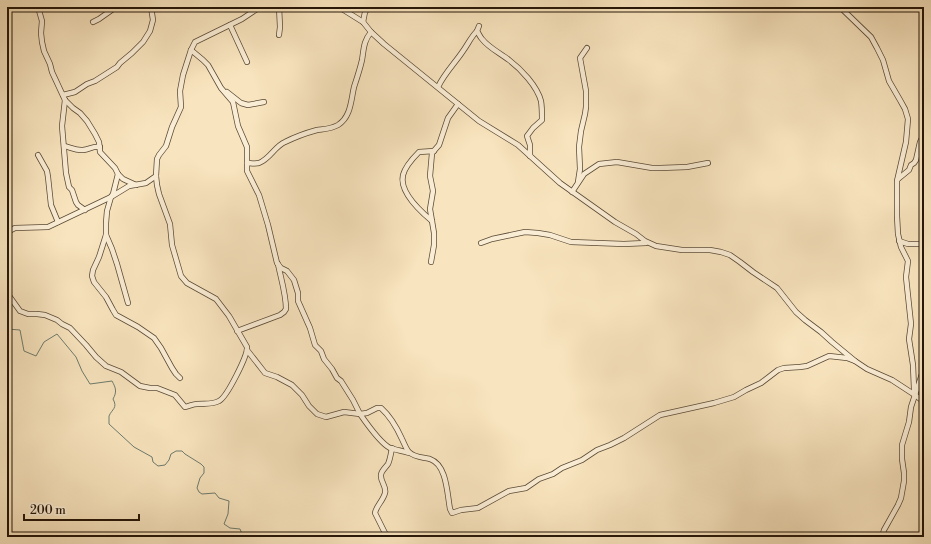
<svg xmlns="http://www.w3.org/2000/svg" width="931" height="544" viewBox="0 0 931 544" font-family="'Libre Bodoni',serif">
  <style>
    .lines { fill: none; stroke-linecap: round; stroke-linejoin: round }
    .stream { stroke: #6d7b6e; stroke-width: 1 }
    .minor-casing { stroke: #5a4a36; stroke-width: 6 }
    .minor { stroke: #faedd5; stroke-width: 4.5 }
  </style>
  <rect width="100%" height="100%" fill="#f8e4be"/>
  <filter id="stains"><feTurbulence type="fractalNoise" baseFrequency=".005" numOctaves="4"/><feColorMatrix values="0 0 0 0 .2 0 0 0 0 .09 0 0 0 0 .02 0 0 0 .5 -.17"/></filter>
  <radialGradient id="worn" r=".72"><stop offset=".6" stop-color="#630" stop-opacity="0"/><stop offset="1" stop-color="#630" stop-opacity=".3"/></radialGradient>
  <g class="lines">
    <path class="stream" d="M7,329l13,1 4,21 12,5 8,-14 13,-8 19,23 6,14 8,13 22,-3c4,7 5,11 1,18 5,9 -1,10 -4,17 0,3 0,5 0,8l25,23 18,10 1,5 5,4 7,-1 4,-5 2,-6 5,-3h6l3,3 16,10 3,3v6l-4,5 -3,10 2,4 3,2 13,-1 4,5 10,3 -1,13 -4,10 6,4 10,1 2,5 -2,3"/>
    <g class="minor-casing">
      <g id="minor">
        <path d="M38,7l4,14 -1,12 1,9 2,9 6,13 2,8 13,28 8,8 7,5 7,8 8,13 4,8 1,10 15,16 3,6 5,5 13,6"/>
        <path d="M279,7l1,20 -1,8"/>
        <path d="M339,7l24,15 8,10 13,12 95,77 39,24 42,38 55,39 21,12 9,7 11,5 26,4h28l11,2 9,3 10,7 13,10 24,16 19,24 9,8 16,12 11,10 23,19 12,8 25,11 23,15 9,7"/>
        <path d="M840,7l31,30 6,11 6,12 6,21 11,19 5,9 3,10 -2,23 -9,39v35l1,18 3,13 7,14 -2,16 5,47 -2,15 4,26 1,24 1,6"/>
        <path d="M93,22l6,-3 17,-12"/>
        <path d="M363,22l2,-10 4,-5"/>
        <path d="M230,25l17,37"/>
        <path d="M479,26l-2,5c2,3 3,6 5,8 7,9 18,14 27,21 12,9 28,26 32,41 1,6 1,13 1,19l-9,8 -6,8 3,9v11"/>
        <path d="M191,50l12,10 5,5 13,23 12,14 5,24 9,21v24l12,24 9,30 9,38 4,5 6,3 7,9 4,13v8l12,27 5,17 6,6 3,8 8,10 5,9 4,3 12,19 7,14 7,-1 10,-5h4c9,8 16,20 21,31 2,4 4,10 7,13 6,6 14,5 21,7 17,6 17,34 20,50l2,4 9,-3 17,-2 31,-17 17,-3 13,-9 14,-5 9,-6 20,-8 15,-10 13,-5 14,-7 36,-23 54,-12 20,-6 12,-7 15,-7 17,-13 6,-2 16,-1 7,-1 22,-10 18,2 8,3"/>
        <path d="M438,87c6,-13 17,-24 25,-36 5,-7 8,-14 14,-20"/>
        <path d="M227,92l14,11 7,2 16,-3"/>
        <path d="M63,95l12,-3 12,-8 8,-3 22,-14 3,-4 12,-10 11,-11 7,-11 3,-11 -2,-13"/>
        <path d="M65,100l-3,26 4,47 3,14 3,3 4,12 2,3 7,5"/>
        <path d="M64,146c6,1 12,5 19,4 7,-1 10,-4 17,-3"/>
        <path d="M38,155l9,16 1,6 3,28 7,17"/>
        <path d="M247,163c3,0 8,1 12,0 11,-4 16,-17 26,-21 10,-5 21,-9 32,-12 7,-1 14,-1 21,-5 13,-8 13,-25 16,-38 3,-9 6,-18 8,-27 2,-11 1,-18 9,-28"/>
        <path d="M118,174l-5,20 -2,3 -4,14 -1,12v12l6,14 5,15 11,39"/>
        <path d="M898,179l11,-9 2,-5 3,-2 2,-3 4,-18 4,-8"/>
        <path d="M578,182l2,-13 -1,-22 2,-16 4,-17 1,-7v-16l-6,-33 7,-10"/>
        <path d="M572,192l12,-18 15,-10 18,-2 35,6h8l27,-1 21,-4"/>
        <path d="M432,221c-12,-10 -33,-29 -29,-46 2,-8 11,-18 16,-23l15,-1"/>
        <path d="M7,233l4,-3 4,-2 33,-1 63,-30 18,-11 17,-3 10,-7 1,-17 2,-4 7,-9 6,-19 9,-20 -1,-16 3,-16 8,-25 4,-8 47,-23 18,-12"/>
        <path d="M106,235l-7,22 -6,13 -1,6 2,6 12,15 7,13 3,5 22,12 16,11 7,10 11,20 4,6 4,4"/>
        <path d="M899,241l9,3h16"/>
        <path d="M481,243l11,-4 33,-7 13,1 12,2 21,7 53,2 22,-1"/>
        <path d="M431,262l3,-17v-12l-4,-24 3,-18 -3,-15 2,-23 7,-8 9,-27 10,-14"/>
        <path d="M7,293l13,18 8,3h9l8,1 12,5 5,4 8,4 16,17 10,12 10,9 15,6 19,14 10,2h7l18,7 10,12c5,-1 8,-3 12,-3 7,-1 15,1 22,-3 8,-4 29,-46 28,-54l-18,-31 -13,-17 -29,-16 -6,-7 -9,-31 -2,-21 -11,-30 -2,-9 -1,-9"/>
        <path d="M237,331l43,-16 4,-3 2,-3c0,-15 -5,-30 -8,-45"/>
        <path d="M247,350l18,23 12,4 15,8 10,10 7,11 8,8 9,3 18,-5 16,2c7,10 20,29 30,34 6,2 13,3 19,5"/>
        <path d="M387,537l-12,-24c1,-7 8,-12 10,-20 2,-6 -5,-12 -4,-18 0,-4 4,-7 7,-11 2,-4 3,-11 4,-16"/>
        <path d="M882,537l2,-7 14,-25 3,-7 3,-17v-8l-2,-14v-14l7,-23 2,-15 13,-39"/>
      </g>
    </g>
    <use href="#minor" class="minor"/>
  </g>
  <rect width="931" height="544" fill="none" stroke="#f8e4be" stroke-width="24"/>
  <rect x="8" y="8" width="915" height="528" fill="none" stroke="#251609" stroke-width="2"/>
  <rect x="12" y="12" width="907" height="520" fill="none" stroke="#251609"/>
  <path d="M24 514v6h115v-6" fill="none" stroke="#251609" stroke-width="2"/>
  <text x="30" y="514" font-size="12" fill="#251609" stroke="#faedd5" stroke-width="3" paint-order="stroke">200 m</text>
  <rect width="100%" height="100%" filter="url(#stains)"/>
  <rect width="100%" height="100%" fill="url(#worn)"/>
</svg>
